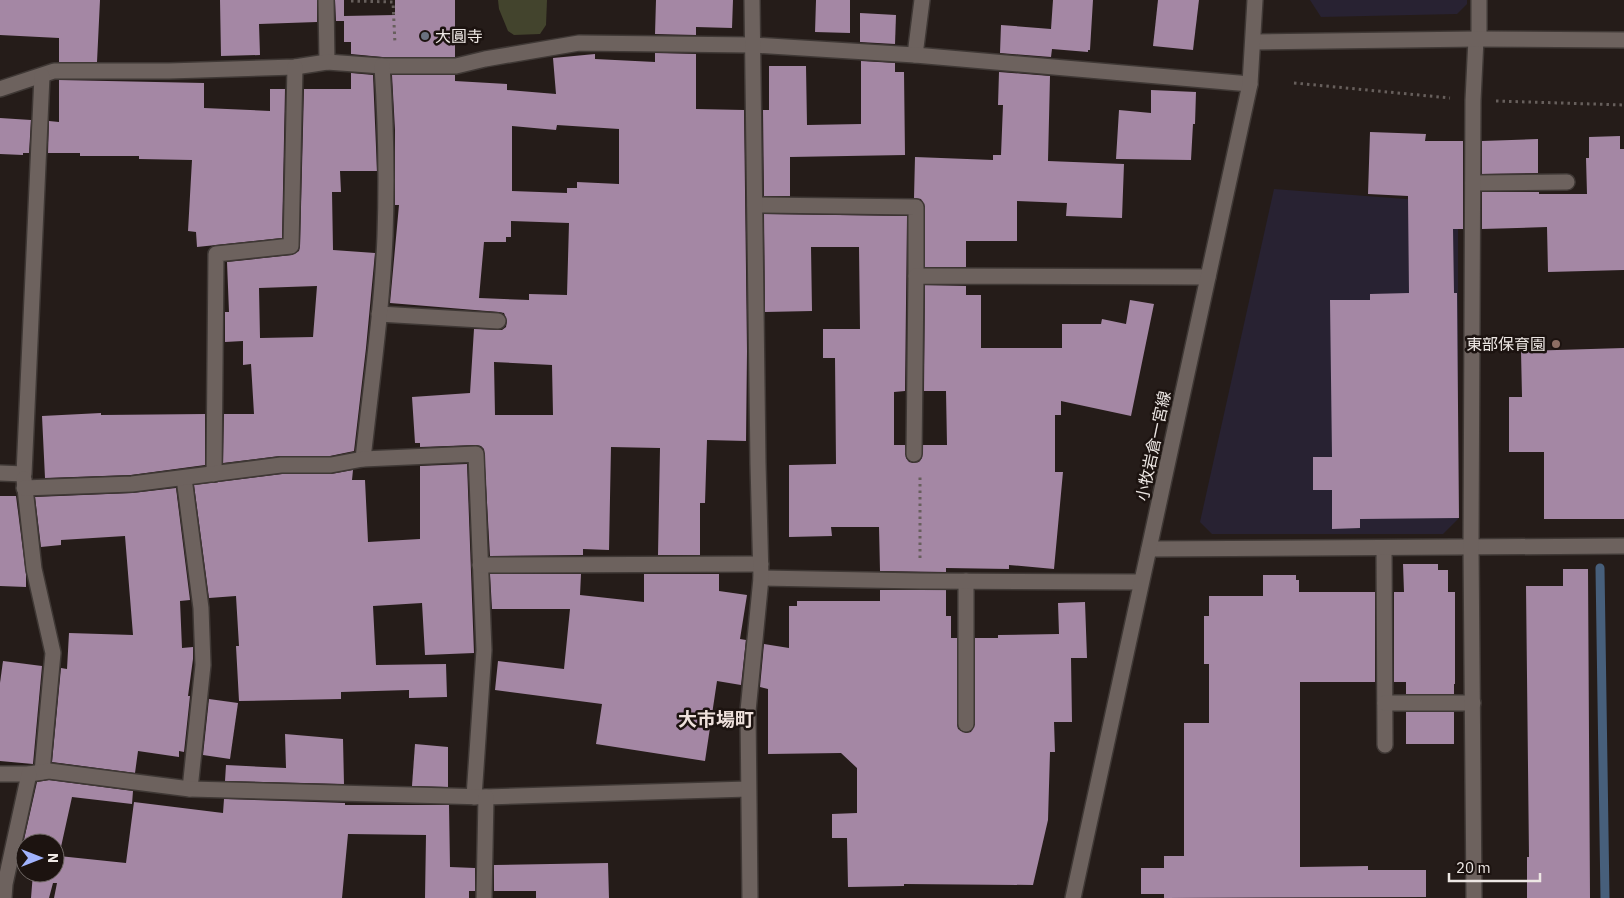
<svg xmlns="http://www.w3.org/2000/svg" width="1624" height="898" viewBox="0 0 1624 898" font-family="'IBM Plex Sans','Noto Sans JP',sans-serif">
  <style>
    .commercial { fill: #282232 }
    .green { fill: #43442d }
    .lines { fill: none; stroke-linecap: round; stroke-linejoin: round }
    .stream { stroke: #475f7b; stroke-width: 9 }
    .building { fill: #a487a4; fill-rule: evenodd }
    .lane-casing { stroke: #3f3835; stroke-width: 18 }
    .street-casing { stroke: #3f3835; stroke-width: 18 }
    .secondary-casing { stroke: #3f3835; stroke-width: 18 }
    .path { stroke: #675f5c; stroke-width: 3; stroke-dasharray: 2.5 4; stroke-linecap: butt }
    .lane { stroke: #6d625e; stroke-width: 15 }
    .street { stroke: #6d625e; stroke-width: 15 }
    .secondary { stroke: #6d625e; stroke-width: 15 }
    .worship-dot { fill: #6b7280; stroke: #1c1310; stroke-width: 2 }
    .education-dot { fill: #8d6e63; stroke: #1c1310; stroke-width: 2 }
    .labels { text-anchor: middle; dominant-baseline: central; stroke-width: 5; stroke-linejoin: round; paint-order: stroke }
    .poi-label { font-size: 16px; fill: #ede7e4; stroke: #1c1310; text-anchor: start }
    .street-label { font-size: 16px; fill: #ede7e4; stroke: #1c1310 }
    .quarter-label { font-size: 19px; font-weight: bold; fill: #eee1dc; stroke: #1c1310 }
  </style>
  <rect width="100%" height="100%" fill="#251c19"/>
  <g class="commercial">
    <path d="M1310,0h157v4l-10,10 -136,3z"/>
    <path d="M1274,189l184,14v316l-15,15h-231l-12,-12z"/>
  </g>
  <path class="green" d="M498,0h49l-1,25 -6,9 -26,1 -6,-4 -9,-22z"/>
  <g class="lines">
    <path class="stream" d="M1600,568l5,330"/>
  </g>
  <g class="building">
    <path d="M0,0h100l-3,62h-38v-24l-59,-3z"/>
    <path d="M220,0h97v22l-58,2 1,31 -39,1z"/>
    <path d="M335,0h9v16l51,-1v-15h60v57h-73l-31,-3v-12h-7v-21h-8z"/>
    <path d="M656,0h77l-1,28 -36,-1v8l-41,-1z"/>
    <path d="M816,0h34v33l-35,-1z"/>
    <path d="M1053,0h40l-3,50h-2v2l-36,-3 -1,8 -51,-4 1,-28 50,4z"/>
    <path d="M1158,0h41l-6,50 -40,-4z"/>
    <path d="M860,13l36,2 -1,29 -35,-2z"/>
    <path d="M655,53l41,1v55l48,1 3,241 -1,90 -39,-1 -2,63h-5v52h-42l2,-107 -49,-1 -2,103 -26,-1v6l-93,1 -6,-107 -3,-3 -5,-1 -56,2v-4h-5l-3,-46 58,-4 4,-64 28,1 4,-3 1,-6 -3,-8 -5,-1 -109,-9 9,-98h-4v-75l-3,-55h63v6l52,3v6l49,4 -3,-36 42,-4v5l60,3zM557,125l62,4v55l-42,-2v6h-10v5l-55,-2v-65l44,4zM511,221l58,2 -2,72 -38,-1v6l-50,-2 5,-56h22v-5h5zM494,362l58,3 1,50h-58z"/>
    <path d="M861,61l34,2v9h9l1,83 -115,2v39h-26l-1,-86h6v-44h37l1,59 54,-1z"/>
    <path d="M999,72l51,4 -2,85 76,3 -2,54 -56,-2 1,-13 -50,-2v40h-51v26h-41v-60l-4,-8 -7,-1 1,-41 78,3v-5h8l2,-50h-5z"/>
    <path d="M351,73l22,2 4,96h-37l1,21h-9l1,58 42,3 -9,95 -12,103 -24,5h-50l-57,7 1,-49h30l-3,-50 -8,1v-24l-18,1v-30h4l-2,-50 65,-7 7,-4 1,-5 4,-157h47zM317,286l-4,51 -53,1 -1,-50z"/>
    <path d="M59,80l145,3v25l66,3v-22h15l-3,149 -85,9 -1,-15 -8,-1 4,-71 -53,-1v-3h-59v-3h-32l1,-32 10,1z"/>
    <path d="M1151,90l45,2 -1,32h-2l-2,36 -75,-1 3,-49 32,3z"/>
    <path d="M0,118l31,2 -2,33h-6v2l-23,-1z"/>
    <path d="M1370,132l56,2 -1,7h38v88h-10l1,64h3l2,225 -99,1v9l-28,1v-39h-19v-33h19l-2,-157h40v-6l39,-1 -1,-97 -40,-2z"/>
    <path d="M1620,136v13h4v121l-76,2 -1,-45 -65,2v-37h57v2h48l-1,-36h3v-21z"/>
    <path d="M1538,139v34l-56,1v-33z"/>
    <path d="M764,214l143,2 -2,175 -11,1v53h11l1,13 3,4 4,1 6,-1 3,-4 1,-13h24l-1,-54h-22l1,-106 41,1v9h15v53h81v-24h39l1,-5 24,5 4,-24 24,4 -23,112 -70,-15v14h-6v57h8l-9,97 -45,-4v4l-63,-1v4l-66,-1 -1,-44h-48l1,9 -43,1v-72l47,-1 -1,-106h-12v-29h37l-1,-82h-48l1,64 -47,1z"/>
    <path d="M1624,348v171h-80v-67h-35v-55h13l-1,-46z"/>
    <path d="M101,413v2l104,-1v51l-74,10 -86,3 -3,-62z"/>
    <path d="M467,464l7,189 -49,2 -3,-52 -49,3 3,59 70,-1 1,33 -38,1v-8l-68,2v7l-102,2 -3,-55h3l-3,-50 -27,2 -15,-113 88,-11h49l22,-4 -1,10h13l3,62 52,-3v-73z"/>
    <path d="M176,488l14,112 -10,1 2,47 11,-1v12l-5,37h2l-6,56 -5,-1v6l-41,-6 -3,22 -83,-11 9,-94 6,1 2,-36 64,2 -8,-99 -64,4v5l-20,2 -6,-50 97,-4z"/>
    <path d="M0,496h16l10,78v13l-26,-1z"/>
    <path d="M1403,564h35v6h10v22h7v92h-1v10h-48v-12h-12v-90h10z"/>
    <path d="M1563,569h25l2,329h-63v-41h2l-3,-271h37z"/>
    <path d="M490,574h91l-1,21 64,7v-28h75v17l28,4 -7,44 6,1 -5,45 -24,-4 -12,80 -109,-17 6,-40 -107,-14 3,-29 66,8 6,-60h-78z"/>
    <path d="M1263,575h33v5h3v12h76v90h-75v185l68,-1v4h58v27l-262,1v-4h-23v-26h23v-12h20v-133h25v-59h-5v-48h5v-20h54z"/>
    <path d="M880,590h66v26h5v22h6v86l1,5 8,4 5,-1 4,-8v-86h23v-3l61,-1 -1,-31 27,-1 2,56h-16l1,64h-18l1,30h-5l-2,68 -15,65 -129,-1v2l-56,1 -1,-49h-15v-24l25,-1v-45l-16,-15 -73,1v-65l-8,-2 4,-43 25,4v-42h8v-5h83z"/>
    <path d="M3,661l39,5 -9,98 -33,-3v-78z"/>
    <path d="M209,699l29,4 -8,56 -27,-4z"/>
    <rect x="1406" y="712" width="48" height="32"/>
    <path d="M285,734l58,5 1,45 -119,-3 1,-16 60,3z"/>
    <path d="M415,744l33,3v40l-36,-1z"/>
    <path d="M49,780l84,11 -1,13 -60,-7 -13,59 67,7 8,-61 89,11 1,-14 121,4v2h104l1,62 25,1v-2v25h-6v7h-44l1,-63 -78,-1 -6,64h-288l3,-15h-4l-4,15h-18l2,-25h22v-30h-30v11l-4,-1 16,-71z"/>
    <path d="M608,863l1,35h-73v-7h-42v-26z"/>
  </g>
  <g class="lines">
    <g class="lane-casing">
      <g id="lane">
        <path d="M1473,183l94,-1"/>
        <path d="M379,314l119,7"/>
        <path d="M1384,548l1,197"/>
        <path d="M1385,703h88"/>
        <path d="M966,724v-143"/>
      </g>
    </g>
    <g class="street-casing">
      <g id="street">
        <path d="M326,0l1,62"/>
        <path d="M1479,0v39"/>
        <path d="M915,55l7,-55"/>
        <path d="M0,89l54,-18h115l126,-4 32,-5 55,4h74l29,-7 94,-16 174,2 162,10 335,29"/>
        <path d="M755,205l161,2v69"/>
        <path d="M914,454l2,-178 292,1"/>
        <path d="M363,459c8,-74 19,-148 22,-223 2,-57 1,-113 -3,-170"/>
        <path d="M0,473l24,1 18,-398"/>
        <path d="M214,474l2,-220 75,-8 4,-179"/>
        <path d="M184,478l17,130 2,57 -13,124"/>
        <path d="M24,479l10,90 19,84 -11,119"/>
        <path d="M24,488l108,-4 149,-19h50l32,-6 113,-5 8,196 -10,147"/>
        <path d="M1149,549l475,-3"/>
        <path d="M480,565l281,-1"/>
        <path d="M761,578l159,3 221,1"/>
        <path d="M0,774h29l20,-3 141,18 296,8 262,-8"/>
        <path d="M4,898l1,-14 24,-110"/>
        <path d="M484,898l2,-101"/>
        <path d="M750,898l-2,-187 13,-133 -3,-114 -6,-464"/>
        <path d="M1474,898l-3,-351 2,-447 3,-61"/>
      </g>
    </g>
    <g class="secondary-casing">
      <g id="secondary">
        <path d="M1254,42l222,-3 148,1"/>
        <path d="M1073,898l177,-814 5,-84"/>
      </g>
    </g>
    <g class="path">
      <path d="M351,1l42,1 2,42"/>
      <path d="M1294,83l156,15"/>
      <path d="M1496,101l128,4"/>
      <path d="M920,558v-84"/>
    </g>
    <use href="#lane" class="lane"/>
    <use href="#street" class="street"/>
    <use href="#secondary" class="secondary"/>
  </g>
  <circle class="worship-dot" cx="425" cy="36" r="5"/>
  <circle class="education-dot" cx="1556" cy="344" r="5"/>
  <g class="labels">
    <g class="poi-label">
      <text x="435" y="36">大圓寺</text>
      <text x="1546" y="344" text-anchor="end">東部保育園</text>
    </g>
    <g class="street-label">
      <text transform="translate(1153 446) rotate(-78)">小牧岩倉一宮線</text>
    </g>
    <g class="quarter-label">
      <text x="716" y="719">大市場町</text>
    </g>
  </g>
  <g transform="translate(40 858) rotate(90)"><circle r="24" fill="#1c1310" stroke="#706865"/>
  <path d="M0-4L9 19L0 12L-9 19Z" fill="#a1b3fd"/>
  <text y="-8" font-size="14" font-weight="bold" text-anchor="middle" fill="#ede7e4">N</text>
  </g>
  <path d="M1449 873v8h91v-8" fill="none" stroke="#ede7e4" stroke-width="2.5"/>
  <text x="1456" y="873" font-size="15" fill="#ede7e4" stroke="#1c1310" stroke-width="4" paint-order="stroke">20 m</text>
</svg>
